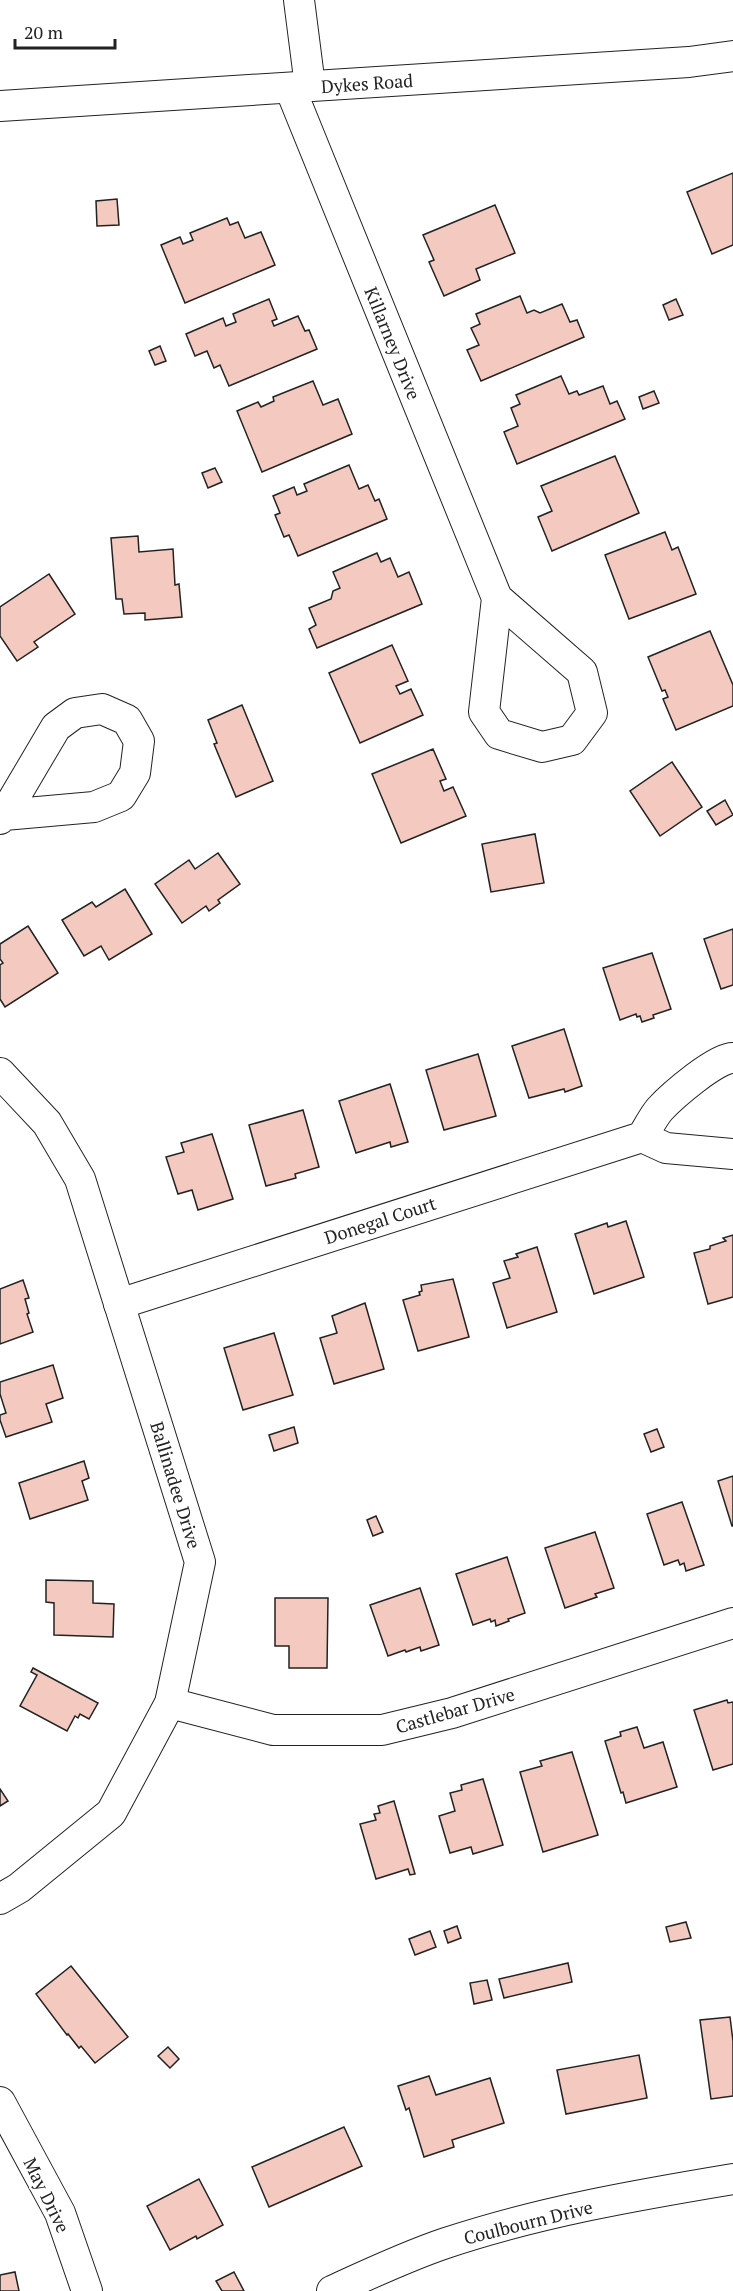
<svg xmlns="http://www.w3.org/2000/svg" width="733" height="2291" viewBox="0 0 733 2291" font-family="'PT Serif',serif">
  <style>
    .building { fill: #f3c9c0; stroke: #222; stroke-width: 1.5 }
    .lines { fill: none; stroke-linecap: round; stroke-linejoin: round }
    .street-casing { stroke: #222; stroke-width: 32 }
    .street { stroke: #fff; stroke-width: 30 }
    .labels { text-anchor: middle; dominant-baseline: central; stroke-width: 4.5; stroke-linejoin: round; paint-order: stroke }
    .street-label { font-size: 18px; fill: #222; stroke: #fff }
  </style>
  <rect width="100%" height="100%" fill="#fff"/>
  <g class="building">
    <path d="M733,173v72l-21,9 -25,-62z"/>
    <path d="M117,199l2,26 -22,1 -1,-25z"/>
    <path d="M495,205l20,48 -39,16 4,11 -36,16 -15,-34 5,-2 -11,-25z"/>
    <path d="M227,218l3,7 8,-3 7,16 16,-6 14,33 -90,38 -24,-58 19,-8 3,7 10,-4 -3,-7z"/>
    <path d="M520,296l7,17 7,-3 6,3 22,-9 8,18 7,-2 7,17 -103,44 -14,-31 12,-5 -8,-17 9,-4 -4,-10z"/>
    <path d="M269,299l8,20 -5,2 2,5 24,-10 7,15 4,-1 8,19 -88,37 -9,-21 -6,3 -7,-17 -12,5 -9,-22 37,-16 3,8 10,-4 -3,-8z"/>
    <path d="M676,299l7,16 -14,5 -6,-15z"/>
    <path d="M160,346l6,15 -11,4 -6,-14z"/>
    <path d="M561,376l8,18 8,-3 2,4 24,-9 7,18 7,-3 8,18 -108,45 -13,-32 14,-6 -7,-18 9,-4 -4,-9z"/>
    <path d="M313,381l10,24 15,-6 14,35 -90,38 -25,-61 21,-9 3,5 13,-6 -1,-4z"/>
    <path d="M654,391l5,12 -16,6 -4,-12z"/>
    <path d="M615,456l24,57 -87,38 -14,-34 14,-6 -11,-25z"/>
    <path d="M349,465l10,24 9,-4 7,16 4,-2 8,20 -89,37 -9,-21 -5,2 -9,-22 5,-2 -7,-17 21,-9 3,8 10,-4 -3,-7z"/>
    <path d="M215,468l7,14 -14,6 -6,-15z"/>
    <path d="M665,532l7,18 6,-3 18,47 -67,25 -24,-64z"/>
    <path d="M138,536l1,16 34,-3 2,36 4,-1 3,33 -37,3v-7l-21,1 -2,-15h-6l-5,-61z"/>
    <path d="M377,553l4,9 9,-4 8,19 11,-5 13,32 -105,44 -8,-19 7,-4 -7,-17 22,-9 2,-8 7,-3 -7,-16z"/>
    <path d="M49,574l26,40 -41,28 4,5 -21,14 -17,-25v-29z"/>
    <path d="M710,631l23,54v21l-57,24 -13,-31 5,-2 -3,-7 -3,1 -14,-34z"/>
    <path d="M392,645l16,36 -12,5 4,8 11,-5 12,26 -63,28 -31,-70z"/>
    <path d="M242,705l31,76 -37,16 -22,-53 3,-1 -9,-23z"/>
    <path d="M433,749l13,30 -6,2 4,10 9,-4 13,29 -65,27 -29,-69z"/>
    <path d="M672,762l30,45 -42,29 -30,-45z"/>
    <path d="M725,800l8,15 -17,10 -9,-14z"/>
    <path d="M535,834l9,49 -53,9 -9,-48z"/>
    <path d="M218,853l22,31 -22,16 2,3 -11,8 -3,-5 -24,17 -27,-39 34,-24 6,9z"/>
    <path d="M125,889l27,45 -43,26 -8,-14 -17,10 -22,-36 30,-18 4,5z"/>
    <path d="M28,926l30,47 -53,34 -5,-8v-34l3,-2 -3,-4v-15z"/>
    <path d="M733,929v56l-12,4 -17,-50z"/>
    <path d="M652,953l19,56 -18,6 1,3 -12,4 -2,-6 -3,1 -1,-3 -16,6 -17,-52z"/>
    <path d="M564,1029l18,57 -17,6 -1,-3 -35,9 -17,-52z"/>
    <path d="M478,1054l18,62 -52,14 -18,-60z"/>
    <path d="M390,1084l18,58 -17,5 -1,-5 -34,11 -17,-52z"/>
    <path d="M303,1110l16,57 -24,7 1,4 -30,8 -17,-61z"/>
    <path d="M212,1134l21,65 -35,11 -6,-20 -14,4 -12,-37 18,-5 -3,-9z"/>
    <path d="M626,1221l18,56 -50,17 -19,-60 32,-11 1,4z"/>
    <path d="M733,1235v62l-25,7 -14,-51 16,-4v-3l16,-5 -3,-3z"/>
    <path d="M537,1247l20,65 -50,16 -14,-45 17,-5 -6,-17 14,-4 -2,-3z"/>
    <path d="M453,1279l16,58 -51,14 -15,-51 17,-5 -1,-3 3,-1 -1,-6z"/>
    <path d="M23,1280l6,18 -4,1 4,14 -2,1 6,18 -33,12v-55z"/>
    <path d="M365,1303l19,66 -50,15 -14,-46 17,-5 -5,-17z"/>
    <path d="M274,1333l19,62 -50,15 -19,-62z"/>
    <path d="M53,1365l10,33 -17,6 6,18 -46,15 -6,-17v-5l6,-2 -6,-19v-12z"/>
    <path d="M294,1427l4,16 -24,8 -5,-16z"/>
    <path d="M657,1429l7,18 -13,5 -7,-18z"/>
    <path d="M84,1461l5,17 -7,3 6,19 -58,19 -11,-36z"/>
    <path d="M733,1476v50h-1l-14,-45z"/>
    <path d="M682,1502l22,63 -18,6 -2,-8 -4,2 -2,-5 -14,5 -17,-51z"/>
    <path d="M376,1516l7,16 -10,4 -6,-16z"/>
    <path d="M595,1532l19,56 -19,6 2,3 -32,11 -20,-60z"/>
    <path d="M507,1557l18,56 -17,6 1,2 -13,5 -1,-6 -4,2 -1,-3 -17,6 -17,-51z"/>
    <path d="M46,1580l47,1v22l21,1 -1,33 -59,-2v-32l-8,-1z"/>
    <path d="M420,1588l19,57 -18,6 -1,-4 -14,5 -1,-2 -17,6 -18,-51z"/>
    <path d="M275,1598h53l-1,70h-38v-22h-14z"/>
    <path d="M33,1668l65,35 -9,16 -9,-5 -2,4 -3,-2 -8,15 -47,-25 17,-31 -6,-3z"/>
    <path d="M727,1700l1,3 5,-1v62l-20,6 -19,-60z"/>
    <path d="M637,1727l7,21 19,-6 14,45 -51,16 -3,-11 -2,1 -16,-52 16,-5 -1,-4z"/>
    <path d="M572,1752l26,83 -55,17 -23,-80 22,-6 -2,-5z"/>
    <path d="M483,1779l20,66 -30,9 -2,-7 -21,6 -11,-37 16,-5 -5,-18 12,-3 -1,-5z"/>
    <path d="M0,1789l8,12 -8,5z"/>
    <path d="M394,1801l21,73 -5,1 -2,-6 -32,10 -16,-55 16,-4 -2,-6 6,-1 -2,-7z"/>
    <path d="M686,1922l5,16 -21,4 -4,-15z"/>
    <path d="M457,1926l4,12 -13,5 -4,-12z"/>
    <path d="M430,1931l6,16 -21,8 -6,-16z"/>
    <path d="M568,1963l4,19 -68,16 -5,-19z"/>
    <path d="M71,1966l57,71 -33,26 -14,-17 -2,2 -11,-14 -1,1 -31,-41z"/>
    <path d="M487,1980l5,20 -18,4 -4,-21z"/>
    <path d="M730,2017l3,24v55l-22,3 -11,-79z"/>
    <path d="M168,2047l11,12 -9,9 -12,-12z"/>
    <path d="M639,2055l8,43 -81,16 -9,-44z"/>
    <path d="M429,2076l7,19 54,-17 14,45 -52,17 2,7 -30,10 -15,-49 -3,2 -8,-24z"/>
    <path d="M344,2127l18,39 -93,41 -17,-40z"/>
    <path d="M199,2179l24,46 -26,14 -1,-3 -26,14 -23,-44z"/>
    <path d="M15,2272l4,19h-19v-16z"/>
    <path d="M234,2272l10,19h-22l-6,-10z"/>
  </g>
  <g class="lines">
    <g class="street-casing">
      <g id="street">
        <path d="M299,0l11,86"/>
        <path d="M290,88l207,510 85,74 10,41 -20,27 -30,7 -43,-13 -15,-22 13,-114"/>
        <path d="M0,106l689,-44 44,-6"/>
        <path d="M0,819l4,-4 52,-88 19,-14 27,-4 25,11 12,21 -4,32 -14,23 -27,11 -90,8"/>
        <path d="M0,1073l47,50 33,56 120,383 -30,141 -59,110 -92,75 -19,11"/>
        <path d="M642,1137l24,11 67,6"/>
        <path d="M119,1304l523,-167c6,-9 11,-20 18,-28 12,-13 57,-52 73,-51"/>
        <path d="M170,1703l103,27h109l70,-17 281,-90"/>
        <path d="M0,2102l60,111 27,78"/>
        <path d="M332,2291c37,-17 75,-35 114,-48 93,-31 191,-48 287,-64"/>
      </g>
    </g>
    <use href="#street" class="street"/>
  </g>
  <g class="labels">
    <g class="street-label">
      <text transform="translate(367 83) rotate(-4)">Dykes Road</text>
      <text transform="translate(393 343) rotate(68)">Killarney Drive</text>
      <text transform="translate(380 1220) rotate(-18)">Donegal Court</text>
      <text transform="translate(176 1485) rotate(73)">Ballinadee Drive</text>
      <text transform="translate(455 1710) rotate(-16)">Castlebar Drive</text>
      <text transform="translate(47 2195) rotate(64)">May Drive</text>
      <text transform="translate(528 2222) rotate(-14)">Coulbourn Drive</text>
    </g>
  </g>
  <path d="M15 39v9h100v-9" fill="none" stroke="#222222" stroke-width="3"/>
  <text x="24" y="39" font-size="18" fill="#222222" stroke="#ffffff" stroke-width="4.5" paint-order="stroke">20 m</text>
</svg>
